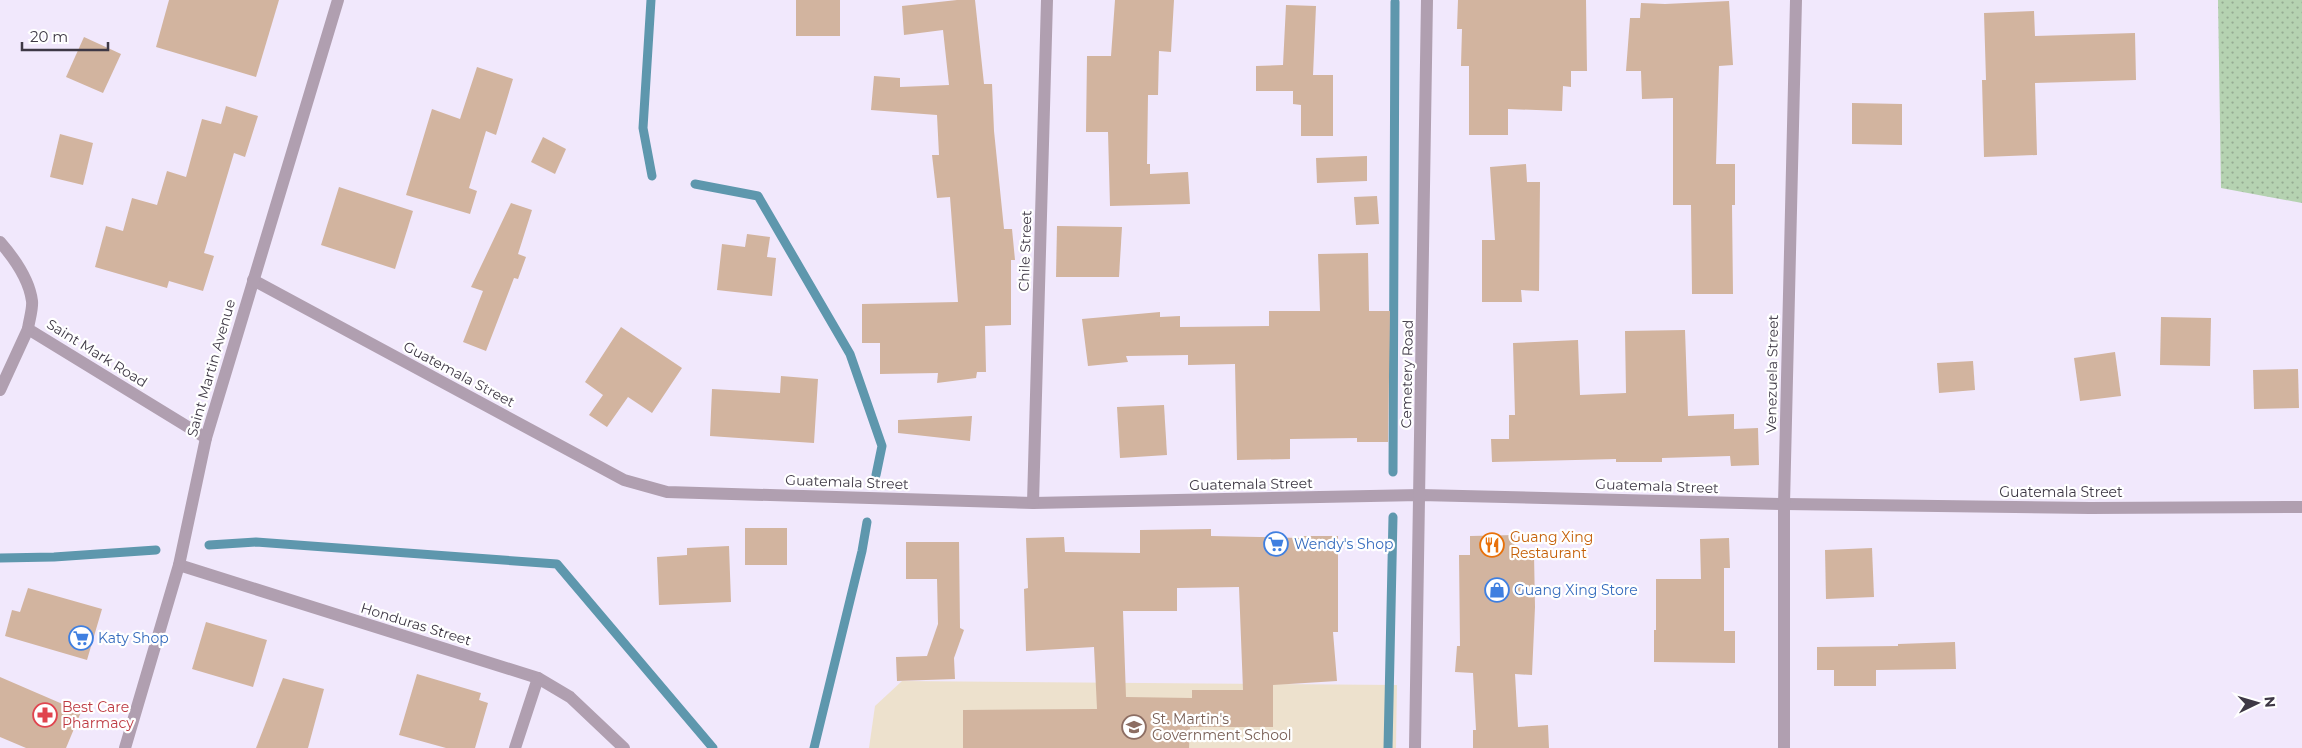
<svg xmlns="http://www.w3.org/2000/svg" width="2302" height="748" viewBox="0 0 2302 748" font-family="Montserrat,sans-serif">
  <style>
    .education { fill: #ede1cd }
    .grass { fill: url(#grass-dots) }
    .lines { fill: none; stroke-linecap: round; stroke-linejoin: round }
    .stream { stroke: #5e97ad; stroke-width: 9 }
    .building { fill: #d2b49f; fill-rule: evenodd }
    .minor { stroke: #b09fb0; stroke-width: 12 }
    .labels { text-anchor: middle; dominant-baseline: central; stroke-width: 4.5; stroke-linejoin: round; paint-order: stroke }
    .street-label { font-size: 14px; fill: #3e3845; stroke: #fff }
    .food-label { font-size: 14px; fill: #c56008; stroke: #fff; text-anchor: start }
    .shop-label { font-size: 14px; fill: #366cbe; stroke: #fff; text-anchor: start }
    .health-label { font-size: 14px; fill: #be3a42; stroke: #fff; text-anchor: start }
    .education-label { font-size: 14px; fill: #785e54; stroke: #fff; text-anchor: start }
  </style>
  <defs>
    <pattern id="grass-dots" width="8" height="8" patternUnits="userSpaceOnUse" patternTransform="scale(1.25)"><rect width="8" height="8" fill="#b5d2b1"/><path d="M2 2h.1M6 6h.1" fill="none" stroke="#95ab92" stroke-width="1.8" stroke-linecap="round"/></pattern>
  </defs>
  <rect width="100%" height="100%" fill="#f1e8fc"/>
  <path class="education" d="M902,681l495,4 -1,63h-527l6,-42z"/>
  <path class="grass" d="M2218,0h84v203l-81,-15z"/>
  <g class="lines">
    <g class="stream">
      <path d="M651,0l-8,128 9,48"/>
      <path d="M695,184l63,12 92,158 32,92 -6,29"/>
      <path d="M1393,472l2,-470"/>
      <path d="M209,545l47,-3 301,22 156,184"/>
      <path d="M0,558l54,-1 102,-7"/>
      <path d="M814,748l48,-197 5,-29"/>
      <path d="M1388,748l5,-231"/>
    </g>
  </g>
  <g class="building">
    <path d="M169,0h110l-23,77 -100,-30z"/>
    <rect x="796" y="0" width="44" height="36"/>
    <path d="M957,0h18l9,84h8l2,47 10,98h8l3,31h-4v65l-26,1 1,46h-9l-1,6 -39,5 1,-10 -58,1v-31h-18v-39l96,-2 -8,-105 -13,1 -5,-43h7l-2,-40 -66,-5 3,-34 26,2v9l49,-2 -6,-55 -39,5 -2,-29z"/>
    <path d="M1115,0h59l-3,52 -12,-1 -1,44h-10l-1,69h3v10l38,-2 2,32 -80,2 -2,-74h-22l1,-76h24z"/>
    <path d="M1458,0h128l1,71h-16v16l-8,-1 -1,25 -54,-2v26h-39v-69h-8l1,-37h-5z"/>
    <path d="M1729,1l4,64 -14,1 -3,98h19v41h-3l1,89h-41l-1,-89h-18v-107l-31,1 -1,-28h-15l4,-53h10l1,-15 24,1z"/>
    <path d="M1286,5l30,1 -3,69h20v61h-32v-31l-8,-1v-13h-37v-25l27,-1z"/>
    <path d="M2034,11l1,25 100,-3 1,47 -101,3 2,72 -53,2 -2,-77h4l-2,-67z"/>
    <path d="M84,37l37,17 -18,39 -37,-16z"/>
    <path d="M477,67l36,12 -17,56 -10,-4 -17,57 8,3 -7,23 -64,-19 26,-86 28,10z"/>
    <path d="M1852,103l50,1v41l-50,-1z"/>
    <path d="M226,106l32,10 -13,41 -11,-4 -30,100 10,3 -11,35 -34,-10 -2,7 -72,-21 11,-41 17,5 9,-33 25,7 10,-34 19,6 16,-58 19,5z"/>
    <path d="M60,134l33,9 -10,42 -33,-8z"/>
    <path d="M543,137l23,12 -11,25 -24,-12z"/>
    <path d="M1367,156v25l-50,2 -1,-25z"/>
    <path d="M1526,164l1,18h13l-1,109 -18,-1 1,12h-40v-62h13l-5,-73z"/>
    <path d="M339,187l74,24 -18,58 -74,-24z"/>
    <path d="M1377,196l2,28 -23,1 -2,-28z"/>
    <path d="M511,203l21,7 -14,44 8,3 -8,22 -4,-1 -28,73 -23,-9 20,-51 -12,-4z"/>
    <path d="M1057,226l65,1 -3,50h-63z"/>
    <path d="M747,234l23,3 -3,20 9,1 -4,38 -55,-6 5,-46 23,3z"/>
    <path d="M1368,253l1,58h21l-2,131h-31v-4l-67,1v20l-53,1 -2,-96 -47,1v-10l-62,1 2,6 -40,4 -6,-47 78,-7v5l20,-1v11l89,-1v-15h51l-2,-57z"/>
    <path d="M2161,317l50,1 -1,48 -50,-1z"/>
    <path d="M621,327l61,41 -30,45 -24,-16 -21,30 -18,-12 14,-20 -18,-13z"/>
    <path d="M1685,330l3,86 46,-2v15l24,-1 1,37 -28,1 -1,-10 -68,2v4h-46v-3l-124,3 -1,-23h18v-24h6l-2,-72 65,-3 2,55 46,-2 -1,-62z"/>
    <path d="M2115,352l6,44 -41,5 -6,-43z"/>
    <path d="M1973,361l2,29 -36,3 -2,-30z"/>
    <path d="M2298,369l1,39 -45,1 -1,-39z"/>
    <path d="M781,376l37,3 -4,64 -104,-7 2,-47 68,4z"/>
    <path d="M1164,405l3,50 -47,3 -3,-51z"/>
    <path d="M972,416l-2,25 -72,-8v-13z"/>
    <rect x="745" y="528" width="42" height="37"/>
    <path d="M1211,529v7l90,2v-2h37v96h-5l4,49 -64,4v42h-83l-1,21h-226v-38l134,-1 -3,-62 -68,4 -2,-62 4,-1 -2,-50 38,-1 1,15 75,1v-23zM1239,587l4,103h-51v8l-66,-1 -3,-86h54v-23z"/>
    <path d="M1515,535l-1,19h20l1,53 -3,68 -17,-1 3,53 30,-2 1,23h-76v-18h3l-3,-57 -18,-1 2,-26h3l-1,-91h11v-19z"/>
    <path d="M1729,538l1,30h-6v63h11v32l-81,-1v-32h2v-51h45l-1,-40z"/>
    <path d="M906,542h53l1,86 4,2 -10,28 1,21 -58,2 -1,-24 31,-1 11,-32 -1,-45h-31z"/>
    <path d="M729,546l2,56 -72,3 -2,-48 30,-2v-7z"/>
    <path d="M1872,548l2,49 -48,2 -1,-49z"/>
    <path d="M28,588l74,21 -15,51 -82,-24 7,-26 8,2z"/>
    <path d="M206,622l61,18 -14,47 -61,-18z"/>
    <path d="M1955,642l1,27 -80,1v16h-42v-16h-17v-23l81,-1v-2z"/>
    <path d="M417,674l64,19 -2,7 9,3 -13,45h-29l-47,-13z"/>
    <path d="M0,677l81,35 -15,36h-40l-26,-11z"/>
    <path d="M283,678l41,11 -16,59h-52z"/>
  </g>
  <g class="lines">
    <g class="minor">
      <path d="M0,242c14,16 29,36 32,59 1,8 -3,19 -4,28l178,109"/>
      <path d="M253,280l371,200 43,12 366,11 387,-8 364,9 306,4 212,-1"/>
      <path d="M0,390l28,-61"/>
      <path d="M1033,503l14,-503"/>
      <path d="M179,565l359,113 32,19 54,51"/>
      <path d="M125,748l54,-183 27,-127 132,-438"/>
      <path d="M515,748l23,-70"/>
      <path d="M1415,748l12,-748"/>
      <path d="M1784,748v-244l12,-504"/>
    </g>
  </g>
  <defs>
    <g id="supermarket-ring" transform="scale(1.25)"><circle r="9.5" fill="#fff" stroke="#3f7fe0" stroke-width="1.5"/><path d="M-6-5.5h2.5l.6 2H6L4.5 2H-2.5L-4.4-4H-6ZM-1.5 3.2a1.3 1.3 0 1 0 .1 0ZM3 3.2a1.3 1.3 0 1 0 .1 0Z" fill="#3f7fe0"/></g>
    <g id="restaurant-ring" transform="scale(1.25)"><circle r="9.5" fill="#fff" stroke="#e8710a" stroke-width="1.5"/><path d="M-5-6h1v4h1v-4h1v4h1v-4h1v5L-1.5 .5V6h-2V.5L-5-1ZM5-6V6H3V1.5H1.5Q1.5-4 5-6Z" fill="#e8710a"/></g>
    <g id="shop-ring" transform="scale(1.25)"><circle r="9.5" fill="#fff" stroke="#3f7fe0" stroke-width="1.5"/><path d="M-5-2.5h2.3a2.7 3.5 0 0 1 5.4 0H5L5.5 6h-11ZM-1.5-2.5h3a1.5 2.3 0 0 0-3 0Z" fill="#3f7fe0"/></g>
    <g id="pharmacy-ring" transform="scale(1.25)"><circle r="9.5" fill="#fff" stroke="#e0444e" stroke-width="1.5"/><path d="M-2-6h4v4h4v4h-4v4h-4v-4h-4v-4h4Z" fill="#e0444e"/></g>
    <g id="school-ring" transform="scale(1.25)"><circle r="9.5" fill="#fff" stroke="#8d6e63" stroke-width="1.5"/><path d="M0-5L7-2L0 1L-7-2ZM-4 1L0 2.5L4 1V4Q0 6-4 4Z" fill="#8d6e63"/></g>
  </defs>
  <g fill-rule="evenodd">
    <use href="#supermarket-ring" x="1276" y="544"/>
    <use href="#restaurant-ring" x="1492" y="545"/>
    <use href="#shop-ring" x="1497" y="590"/>
    <use href="#supermarket-ring" x="81" y="638"/>
    <use href="#pharmacy-ring" x="45" y="715"/>
    <use href="#school-ring" x="1134" y="727"/>
  </g>
  <g class="labels">
    <g class="street-label">
      <text transform="translate(1025 251) rotate(-88)">Chile Street</text>
      <text transform="translate(97 353) rotate(32)">Saint Mark Road</text>
      <text transform="translate(211 368) rotate(-74)">Saint Martin Avenue</text>
      <text transform="translate(459 374) rotate(28)">Guatemala Street</text>
      <text transform="translate(1407 374) rotate(-89)">Cemetery Road</text>
      <text transform="translate(1772 374) rotate(-89)">Venezuela Street</text>
      <text transform="translate(847 482) rotate(2)">Guatemala Street</text>
      <text transform="translate(1251 484) rotate(-1)">Guatemala Street</text>
      <text transform="translate(1657 486) rotate(2)">Guatemala Street</text>
      <text x="2061" y="492">Guatemala Street</text>
      <text transform="translate(416 624) rotate(17)">Honduras Street</text>
    </g>
    <g class="food-label">
      <text x="1510" y="537">Guang Xing<tspan x="1510" dy="16">Restaurant</tspan></text>
    </g>
    <g class="shop-label">
      <text x="1294" y="544">Wendy's Shop</text>
      <text x="1514" y="590">Guang Xing Store</text>
      <text x="98" y="638">Katy Shop</text>
    </g>
    <g class="health-label">
      <text x="62" y="707">Best Care<tspan x="62" dy="16">Pharmacy</tspan></text>
    </g>
    <g class="education-label">
      <text x="1152" y="719">St. Martin's<tspan x="1152" dy="16">Government School</tspan></text>
    </g>
  </g>
  <g transform="translate(2257 703) rotate(85)" stroke="#ffffff" stroke-width="4" paint-order="stroke">
  <path d="M0-4L9 19L0 12L-9 19Z" fill="#3e3845"/>
  <text y="-8" font-size="14" font-weight="bold" text-anchor="middle" fill="#3e3845">N</text>
  </g>
  <path d="M22 42v8h86v-8" fill="none" stroke="#3e3845" stroke-width="2.5"/>
  <text x="30" y="42" font-size="15" fill="#3e3845" stroke="#ffffff" stroke-width="4" paint-order="stroke">20 m</text>
</svg>
